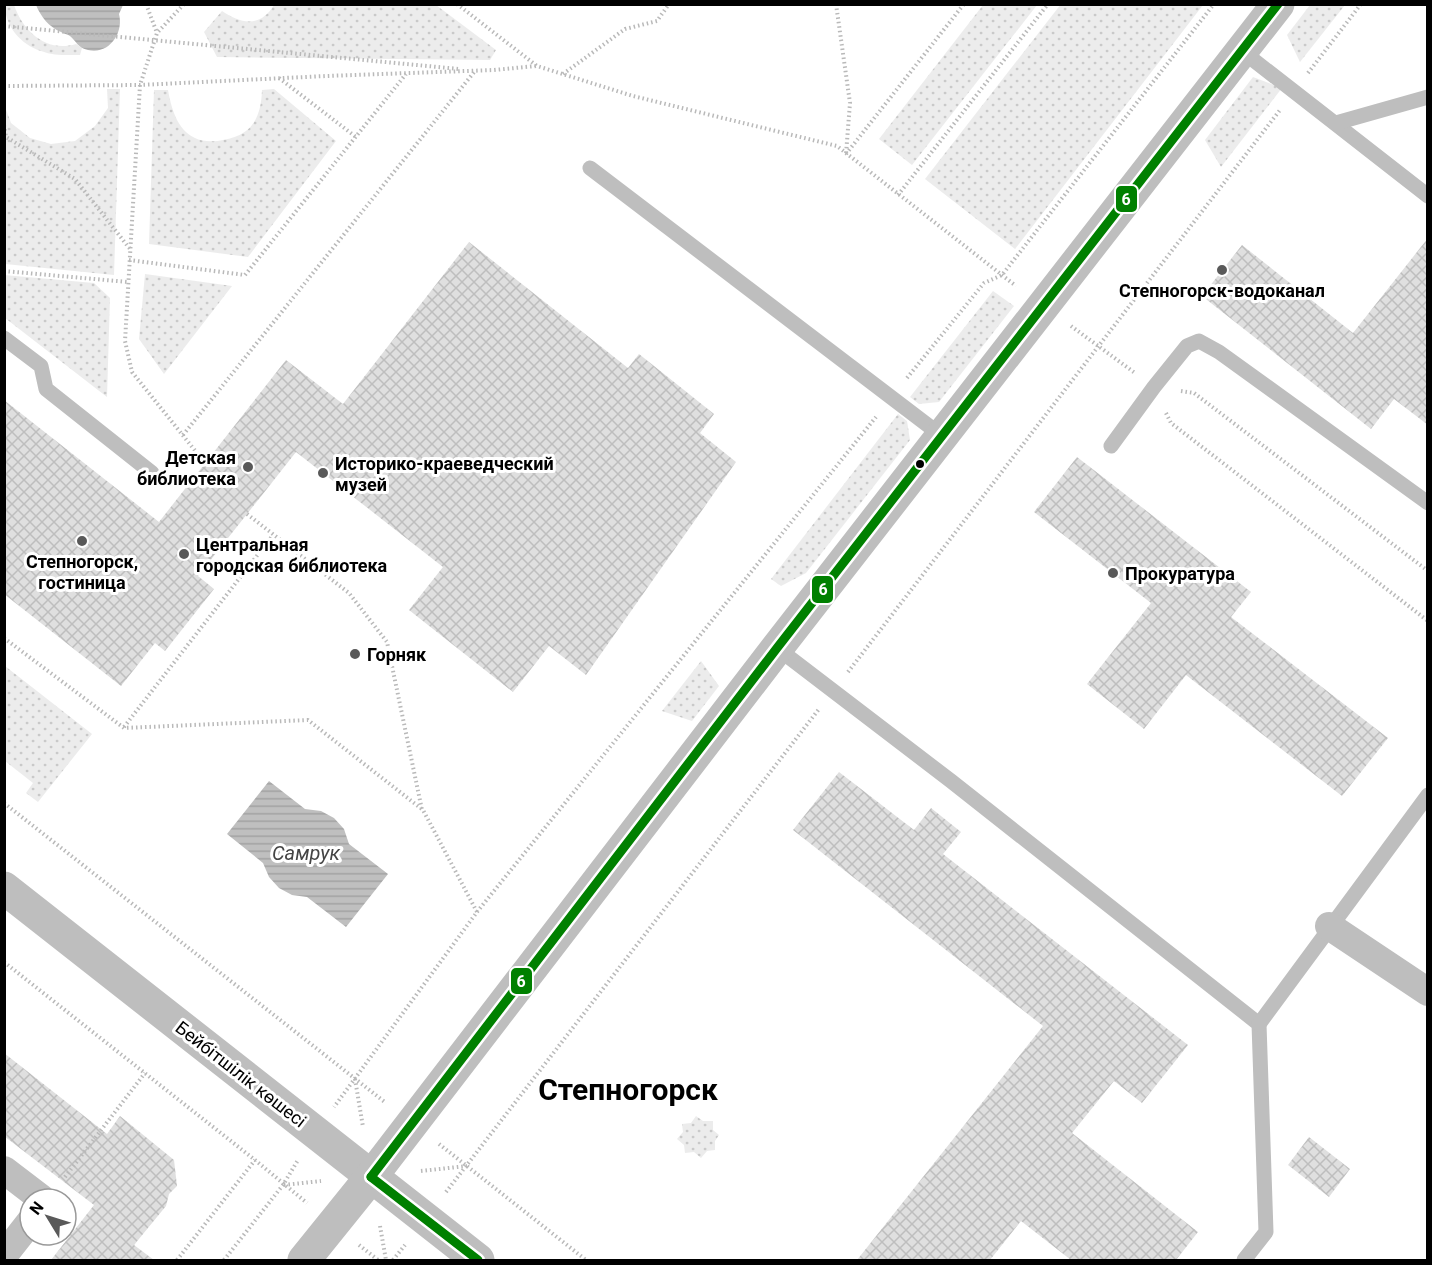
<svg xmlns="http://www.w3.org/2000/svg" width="1432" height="1265" viewBox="0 0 1432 1265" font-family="Roboto,sans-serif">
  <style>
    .green { fill: url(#green-dots) }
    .water { fill: url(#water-rules) }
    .building { fill: url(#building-cross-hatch) }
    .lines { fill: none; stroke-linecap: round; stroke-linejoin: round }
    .path { stroke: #b9b9b9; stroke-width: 4; stroke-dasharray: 1.5 3; stroke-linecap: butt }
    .service { stroke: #bebebe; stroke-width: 15 }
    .minor { stroke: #bebebe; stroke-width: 28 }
    .tertiary { stroke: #bebebe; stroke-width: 33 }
    .bus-1-casing { stroke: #fff; stroke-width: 14 }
    .bus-1 { stroke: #008000; stroke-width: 9 }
    .poi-dot { fill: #595959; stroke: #fff; stroke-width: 2 }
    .bus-dot { fill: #000; stroke: #fff; stroke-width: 2 }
    .labels { text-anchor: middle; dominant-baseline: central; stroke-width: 6; stroke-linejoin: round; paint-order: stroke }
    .poi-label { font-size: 18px; font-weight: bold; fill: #000; stroke: #fff; text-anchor: start }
    .street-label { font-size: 18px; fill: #000; stroke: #fff }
    .water-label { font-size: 20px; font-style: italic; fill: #444; stroke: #fff }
    .town-label { font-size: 30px; font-weight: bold; fill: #000; stroke: #fff }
    .line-badge { stroke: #fff; stroke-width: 2 }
    .badge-label { font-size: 16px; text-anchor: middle; font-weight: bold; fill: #fff }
  </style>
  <defs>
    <pattern id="green-dots" width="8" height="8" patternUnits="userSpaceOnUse" patternTransform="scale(1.5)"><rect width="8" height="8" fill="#ececec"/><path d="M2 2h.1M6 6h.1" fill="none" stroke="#c9c9c9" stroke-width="1.8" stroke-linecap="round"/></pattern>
    <pattern id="water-rules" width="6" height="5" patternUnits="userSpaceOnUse" patternTransform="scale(1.5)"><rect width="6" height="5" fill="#bfbfbf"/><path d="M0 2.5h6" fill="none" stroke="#a2a2a2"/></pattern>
    <pattern id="building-cross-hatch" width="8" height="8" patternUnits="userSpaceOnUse" patternTransform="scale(1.5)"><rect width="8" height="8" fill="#dfdfdf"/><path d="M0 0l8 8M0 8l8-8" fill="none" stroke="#bebebe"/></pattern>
  </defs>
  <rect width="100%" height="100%" fill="#fff"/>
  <g class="green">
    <path d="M5,4l9,1c9,26 32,48 62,39l6,4 -2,7c-13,0 -26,1 -39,-4 -20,-6 -37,-26 -36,-47z"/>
    <path d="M1061,4l142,1 -188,244 -90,-70z"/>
    <path d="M274,5h162l60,45 -6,10 -273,-3 -13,-25 18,-21c19,13 38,17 52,-6z"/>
    <path d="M983,5h54l-125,160 -33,-26z"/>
    <path d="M1310,5h35l-45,57 -13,-27z"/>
    <path d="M1253,77l29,11 -61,79 -16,-27z"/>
    <path d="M107,89h13l-6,186 -109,-11v-157l6,16 19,15 21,6 24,-3 20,-15 13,-18z"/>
    <path d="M274,89l62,52 -88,116 -99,-13 5,-154h14c3,17 9,40 27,48 7,4 20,4 28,2 29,-5 38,-22 39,-50z"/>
    <path d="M145,274l87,12 -68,88 -25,-35z"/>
    <path d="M4,275l90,8 16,15 -3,99 -102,-79z"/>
    <path d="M993,291l21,15 -75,96 -20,2 -9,-7z"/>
    <path d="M898,414l9,7 3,19 -104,133 -25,13 -10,-7z"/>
    <path d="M701,661l18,25 -27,35 -30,-10z"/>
    <path d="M5,666l87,68 -54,68 -12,-9 7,-10 -28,-22z"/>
    <path d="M696,1116l7,5h10v9l6,5 -4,6v9l-8,1 -6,7 -7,-6 -9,1 -1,-8 -7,-6 6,-7 -1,-8 9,-1z"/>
  </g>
  <g class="water">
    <path d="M36,5h87l-4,9c5,19 -10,41 -31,36 -10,-2 -12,-9 -18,-14 -3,-2 -6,-2 -9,-4 -12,-5 -20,-15 -25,-27z"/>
    <path d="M269,781l36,28 16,2 13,7 10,11 5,15 39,30 -42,53 -39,-30 -15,-2 -13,-7 -10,-11 -6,-14 -36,-29z"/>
  </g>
  <g class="building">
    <path d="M1428,238v187l-34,-26 -23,30 -169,-133 40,-51 111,88z"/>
    <path d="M469,242l159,126 11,-14 75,60 -14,19 36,29 -150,213 -37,-29 -36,46 -104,-82 34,-43 -147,-115 -98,124 16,13 -49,62 -10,-8 -34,43 -117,-92v-194l155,122 127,-162 57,44z"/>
    <path d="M1077,457l174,135 -20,25 157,121 -46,58 -156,-121 -42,54 -57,-45 64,-81 -117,-91z"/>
    <path d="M839,772l75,58 17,-22 30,24 -18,22 245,191 -46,58 -28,-22 -42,52 126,99 -22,28h-105l-50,-39 -31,39h-133l186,-234 -250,-196z"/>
    <path d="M4,1053l103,81 13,-18 54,44 3,26 -8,8 -3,12 -32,39 20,15h-103l43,-55 -90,-69z"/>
    <path d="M1309,1137l41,32 -21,28 -41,-32z"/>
  </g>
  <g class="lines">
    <g class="path">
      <path d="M146,4l11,29"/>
      <path d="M184,4l-27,29 -17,52 -15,256 7,31 73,91"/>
      <path d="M457,4l80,62 96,30 204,50 179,140"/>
      <path d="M836,4l14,99 -4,51"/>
      <path d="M4,26l455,43"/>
      <path d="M1308,73l53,-69"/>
      <path d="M563,74l62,-45 32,-8 12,-17"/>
      <path d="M279,78l77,59"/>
      <path d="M4,86l136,-1 186,-9 168,-6 42,-4"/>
      <path d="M4,125l2,12 69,42 55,70"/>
      <path d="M846,154l118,-150"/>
      <path d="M898,195l150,-191"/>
      <path d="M129,260l116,15 161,-201"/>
      <path d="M4,271l124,11"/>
      <path d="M1071,326l64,47"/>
      <path d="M907,378l77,-95 18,-8 212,-271"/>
      <path d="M1181,391l13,2 234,178"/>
      <path d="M1166,413l5,10 257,198"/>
      <path d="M183,435l292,-364"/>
      <path d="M247,514l102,79 38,49 35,168"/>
      <path d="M4,638l120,90 184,-8 115,90 54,102 -143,195"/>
      <path d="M848,672l432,-562"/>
      <path d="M124,727l149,-192"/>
      <path d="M4,803l382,300"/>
      <path d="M477,912l399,-495"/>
      <path d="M4,962l251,198 52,43"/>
      <path d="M355,1079l8,48"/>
      <path d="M439,1144l147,116"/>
      <path d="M421,1171l46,-5"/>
      <path d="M65,1177l80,-104"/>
      <path d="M284,1185l37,-4"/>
      <path d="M446,1192l373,-483"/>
      <path d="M380,1226l6,34"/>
      <path d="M359,1245l19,15"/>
      <path d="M177,1260l78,-100"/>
      <path d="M224,1260l59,-75 15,-25"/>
      <path d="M393,1260l12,-15"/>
    </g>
    <g class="service">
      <path d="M1242,51l186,145"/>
      <path d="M1336,123l92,-26"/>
      <path d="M590,168l352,268"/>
      <path d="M4,338l37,28 5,23 106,84"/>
      <path d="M1111,446l43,-59 33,-41 12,-5 20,11 209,151"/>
      <path d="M777,648l174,133 308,243 7,208 -22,28"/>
      <path d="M1259,1024l169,-229"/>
    </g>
    <g class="minor">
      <path d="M1329,926l99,66"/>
      <path d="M4,1170l38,29"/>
      <path d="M4,1255l26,-33"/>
    </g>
    <g class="tertiary">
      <path d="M4,888l474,372"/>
      <path d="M304,1260l67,-83 406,-529 501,-644"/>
    </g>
    <g class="bus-1-casing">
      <g id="bus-1">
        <path d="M371,1177l406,-529 501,-644"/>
        <path d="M371,1177l107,83"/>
      </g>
    </g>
    <use href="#bus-1" class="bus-1"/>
  </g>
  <g class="poi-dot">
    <circle cx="1222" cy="270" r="6"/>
    <circle cx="248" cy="467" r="6"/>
    <circle cx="323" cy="473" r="6"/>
    <circle cx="82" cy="541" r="6"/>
    <circle cx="184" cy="554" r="6"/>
    <circle cx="1113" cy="573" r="6"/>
    <circle cx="355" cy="654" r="6"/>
  </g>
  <circle class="bus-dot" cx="920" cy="464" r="5"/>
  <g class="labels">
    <g class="poi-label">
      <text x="1222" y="290" text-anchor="middle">Степногорск-водоканал</text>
      <text x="236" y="457" text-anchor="end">Детская<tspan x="236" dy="21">библиотека</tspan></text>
      <text x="335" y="463">Историко-краеведческий<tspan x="335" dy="21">музей</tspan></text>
      <text x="196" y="544">Центральная<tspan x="196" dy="21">городская библиотека</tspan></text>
      <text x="82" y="561" text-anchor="middle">Степногорск,<tspan x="82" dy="21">гостиница</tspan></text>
      <text x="1125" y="573">Прокуратура</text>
      <text x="367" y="654">Горняк</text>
    </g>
    <g class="street-label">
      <text transform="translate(241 1074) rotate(38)">Бейбітшілік көшесі</text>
    </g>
    <g class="water-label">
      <text x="306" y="853">Самрук</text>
    </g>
    <g class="town-label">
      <text x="628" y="1089">Степногорск</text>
    </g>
  </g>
  <g class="line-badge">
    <rect x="1115" y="185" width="23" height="28" rx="6" fill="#008000"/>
    <rect x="811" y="575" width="23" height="29" rx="6" fill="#008000"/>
    <rect x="510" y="967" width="23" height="28" rx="6" fill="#008000"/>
  </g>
  <g class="badge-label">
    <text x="1126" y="205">6</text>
    <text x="823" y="595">6</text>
    <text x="521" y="987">6</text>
  </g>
  <rect width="1432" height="1265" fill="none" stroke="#000000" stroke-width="12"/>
  <g transform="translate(48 1217) rotate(308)"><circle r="28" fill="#ffffff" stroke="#999999" stroke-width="1.5"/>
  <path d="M0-4.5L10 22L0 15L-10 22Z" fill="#595959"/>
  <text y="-9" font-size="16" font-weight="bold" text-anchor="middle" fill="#000000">N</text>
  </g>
</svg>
